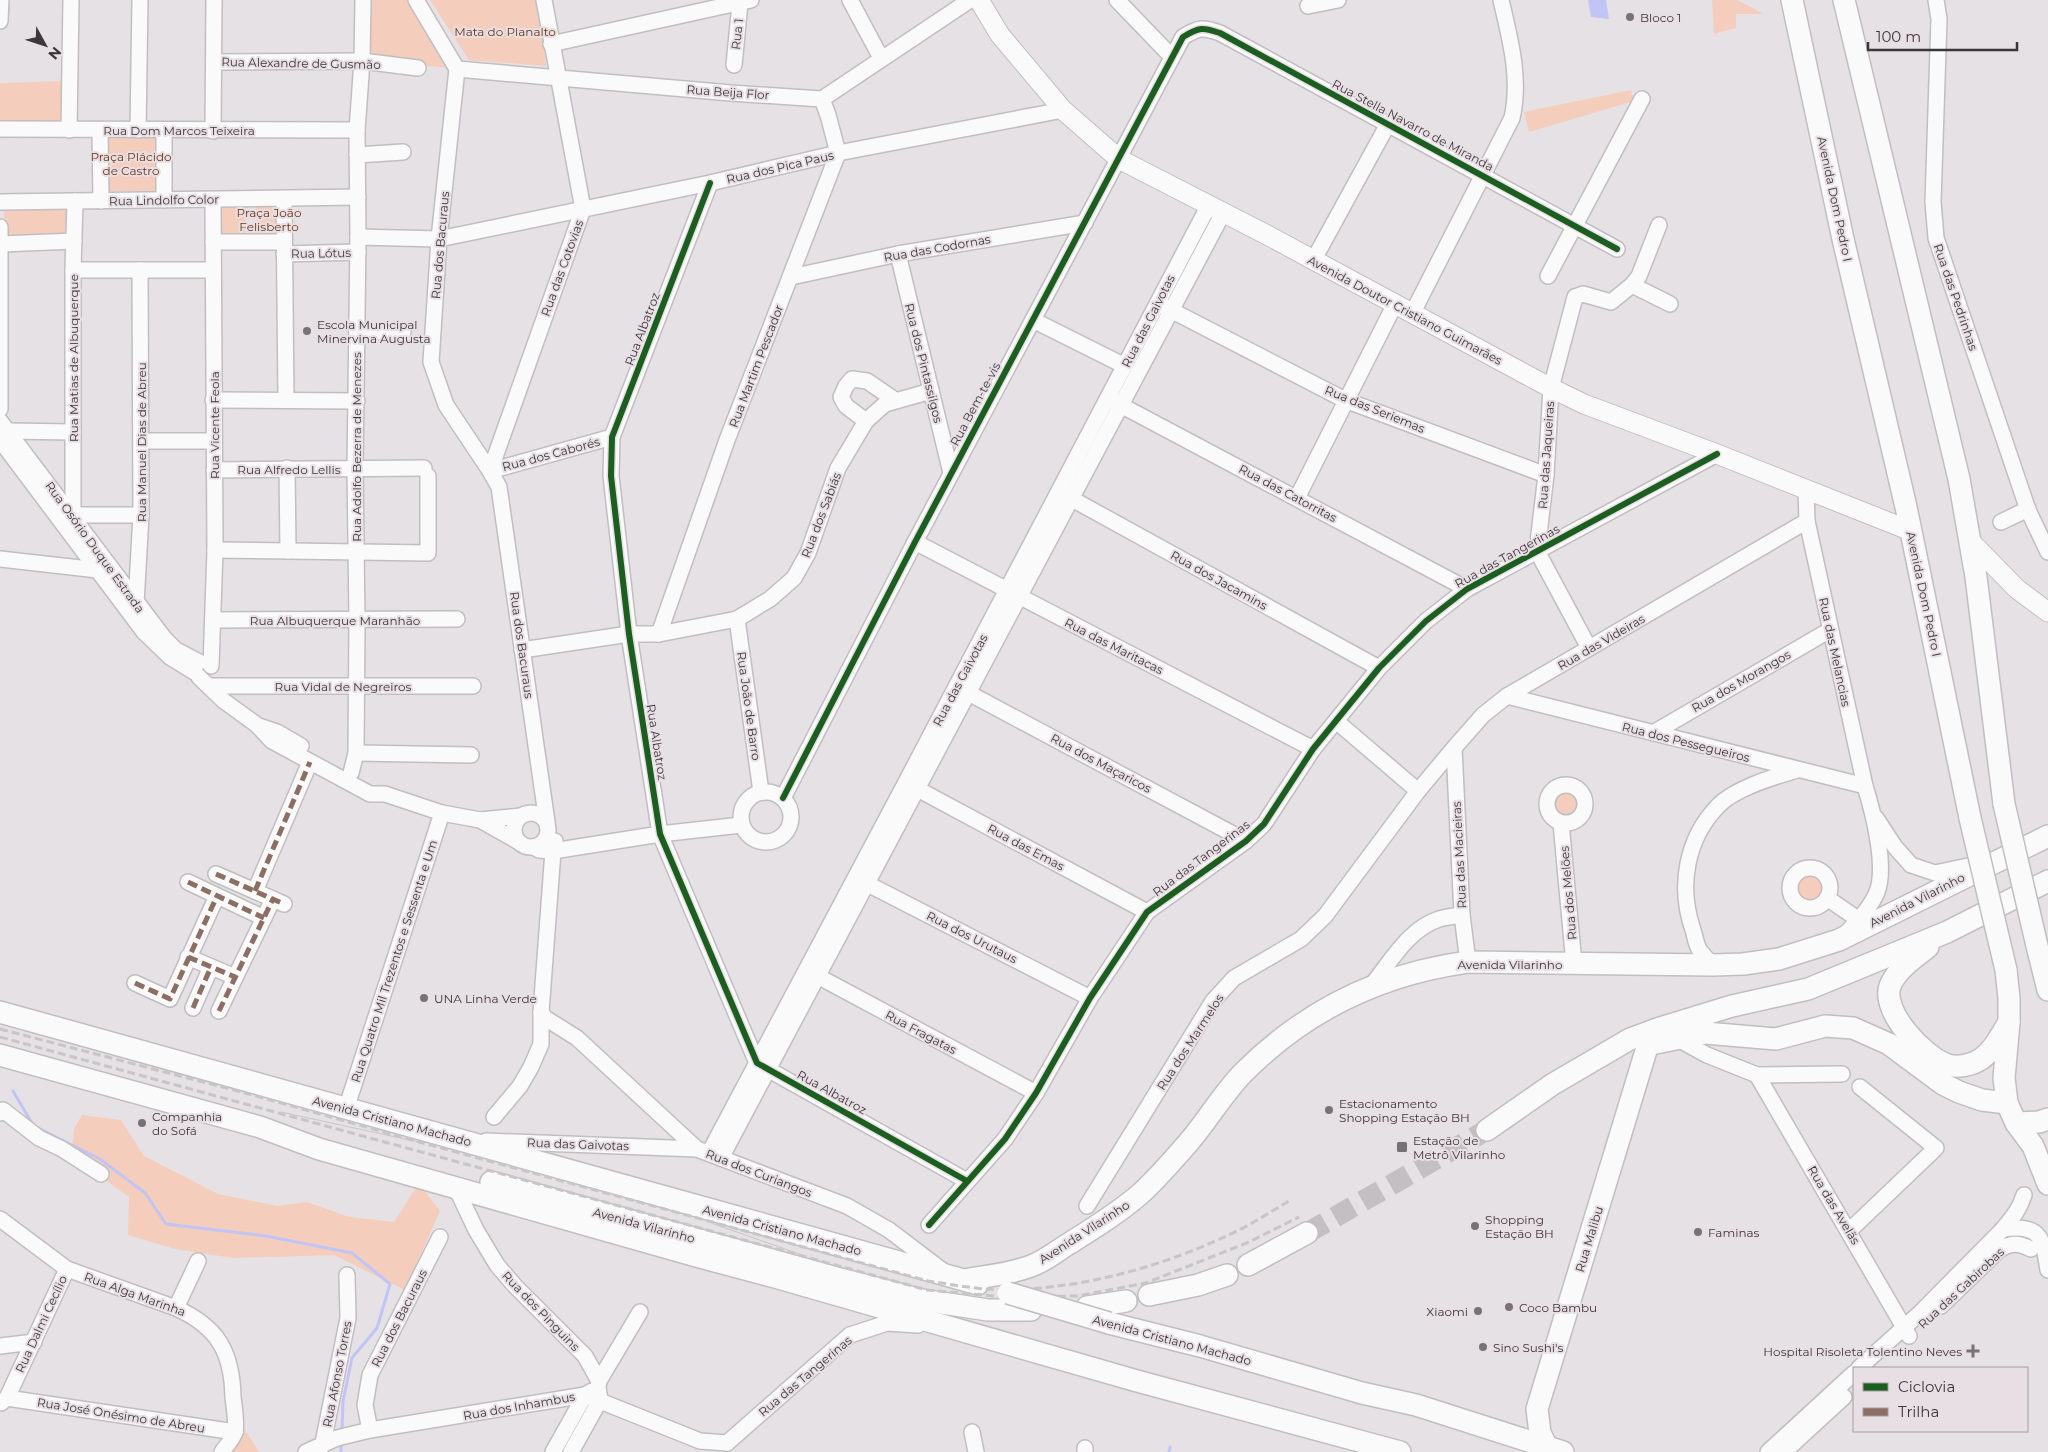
<svg xmlns="http://www.w3.org/2000/svg" width="2048" height="1452" viewBox="0 0 2048 1452" font-family="Montserrat,sans-serif">
  <style>
    .green { fill: #f4cdbc }
    .water { fill: #c1c5f6 }
    .lines { fill: none; stroke-linecap: round; stroke-linejoin: round }
    .stream { stroke: #c1c5f6; stroke-width: 3 }
    .highway-tunnel { stroke: #c4bfc2; stroke-width: 21; stroke-dasharray: 21 11; stroke-linecap: butt }
    .minor-casing { stroke: #c1bec0; stroke-width: 18 }
    .major-casing { stroke: #c1bec0; stroke-width: 21 }
    .highway-casing { stroke: #c1bec0; stroke-width: 24 }
    .minor { stroke: #fbfafb; stroke-width: 15 }
    .major { stroke: #fbfafb; stroke-width: 19 }
    .highway { stroke: #fbfafb; stroke-width: 21 }
    .tram { stroke: #c7c6c6; stroke-width: 1 }
    .rail { stroke: #c7c6c6; stroke-width: 3; stroke-dasharray: 8 4; stroke-linecap: butt }
    .highway-bridge-casing { stroke: #c1bec0; stroke-width: 24; stroke-linecap: butt }
    .highway-bridge { stroke: #fbfafb; stroke-width: 21 }
    .quiet { stroke: #8d6e63; stroke-width: 5; stroke-dasharray: 10 5; stroke-linecap: butt }
    .cycleway-casing { stroke: #e8dfe4; stroke-width: 9 }
    .cycleway { stroke: #1b5e20; stroke-width: 6 }
    .poi-dot { fill: #777275; stroke: #e8dfe4; stroke-width: 2 }
    .labels { text-anchor: middle; dominant-baseline: central; stroke-width: 4; stroke-linejoin: round; paint-order: stroke }
    .poi-label { font-size: 12px; fill: #3b3739; stroke: #e8dfe4; text-anchor: start }
    .park-label { font-size: 12px; fill: #6d3414; stroke: #e8dfe4 }
    .street-label { font-size: 12px; fill: #3b3739; stroke: #e8dfe4 }
  </style>
  <rect width="100%" height="100%" fill="#e6e1e4"/>
  <g class="green">
    <path d="M364,0h47l41,68 -89,-7z"/>
    <path d="M430,0h107l9,66 -77,-6z"/>
    <path d="M1712,0h25l27,14h-28v14l-22,6z"/>
    <path d="M64,81l1,44 -65,1v-43z"/>
    <path d="M1631,90l3,11 -105,31 -5,-20z"/>
    <path d="M105,136h52l-1,55h-51z"/>
    <path d="M256,201h25l-1,36h-23z"/>
    <path d="M216,202h30l-1,33h-28z"/>
    <path d="M71,205l1,33 -67,1 -1,-33z"/>
    <circle cx="1565" cy="804" r="15"/>
    <circle cx="1810" cy="888" r="15"/>
    <path d="M82,1115l39,5 23,36 74,38 59,12 30,-4 42,15 45,5 21,-33h8l17,22 -35,79 -71,-35 -101,3 -58,-9 -47,-14 1,-38 -57,-41 2,-27z"/>
    <path d="M243,1427l16,25h-30z"/>
  </g>
  <path class="water" d="M1588,0h18l3,19 -18,-2z"/>
  <g class="lines">
    <g class="stream">
      <path d="M13,1091l20,34"/>
      <path d="M38,1128l62,31 45,34 21,31 100,12 86,17 38,31 -13,44 -25,30 -9,43 -1,31"/>
      <path d="M341,1452v-11"/>
      <path d="M1169,1452l1,-5"/>
    </g>
    <path class="highway-tunnel" d="M1307,1233l180,-103"/>
    <g class="minor-casing">
      <g id="minor">
        <path d="M416,0l41,69 -18,170 -8,123 15,43 44,66 9,16 48,335"/>
        <path d="M850,0l31,58"/>
        <path d="M1117,0l54,56"/>
        <path d="M1936,0l3,19 -6,183 3,36 92,272 20,42"/>
        <path d="M1308,6l30,-6"/>
        <path d="M0,21l1,-21"/>
        <path d="M551,44l200,-44"/>
        <path d="M214,62l148,-1 56,7"/>
        <path d="M734,65l6,-62"/>
        <path d="M457,69l274,24 91,6 148,-99"/>
        <path d="M0,129l357,1"/>
        <path d="M69,130l2,-130"/>
        <path d="M100,130l1,71"/>
        <path d="M138,130l2,-130"/>
        <path d="M164,131v69"/>
        <path d="M213,131l1,-131"/>
        <path d="M357,155l46,-3"/>
        <path d="M710,183l-98,254 -1,39 18,158 31,200 97,229 210,118"/>
        <path d="M284,199l2,201"/>
        <path d="M0,202l358,-5"/>
        <path d="M0,227v182"/>
        <path d="M358,237l81,2 271,-56 128,-30 225,-43"/>
        <path d="M213,242h71"/>
        <path d="M1,244l73,-3"/>
        <path d="M284,254l74,-2"/>
        <path d="M898,254l53,219"/>
        <path d="M1313,261l75,-137"/>
        <path d="M73,270h140"/>
        <path d="M1548,276l94,-177"/>
        <path d="M791,277l107,-23 187,-31"/>
        <path d="M1632,285l38,19"/>
        <path d="M1161,305l184,95 201,75"/>
        <path d="M1412,314l100,-196c9,-40 -2,-79 -11,-118"/>
        <path d="M1033,320l92,46"/>
        <path d="M357,332h46"/>
        <path d="M213,400l144,1"/>
        <path d="M1113,401l354,188"/>
        <path d="M0,421l164,217 12,12 23,12"/>
        <path d="M866,421l-20,-15 -5,-9 5,-11 6,-7 15,2 28,19"/>
        <path d="M7,431l66,1"/>
        <path d="M0,440l144,192 26,25 26,16"/>
        <path d="M142,441h72"/>
        <path d="M287,468l1,83"/>
        <path d="M214,470l210,-2"/>
        <path d="M490,471l93,-262 -39,-209"/>
        <path d="M490,471l122,-34"/>
        <path d="M1806,490l1,31 58,265c8,26 22,80 12,106 -6,15 -19,29 -30,40"/>
        <path d="M1063,494l316,174"/>
        <path d="M1297,498l98,-194"/>
        <path d="M73,515v-245l2,-69"/>
        <path d="M73,515h68"/>
        <path d="M2001,522l27,-13"/>
        <path d="M915,542l398,207"/>
        <path d="M215,550l213,3v-77"/>
        <path d="M1537,551l9,-76 5,-87 24,-91 8,-3 28,8 21,-17 7,-9 20,-51"/>
        <path d="M1537,551l52,97"/>
        <path d="M0,559l98,11 4,-3"/>
        <path d="M128,610l8,-7 5,-88 -1,-245"/>
        <path d="M737,619l24,173"/>
        <path d="M213,620l244,-1"/>
        <path d="M659,634l68,-194 111,-287 -10,-38 -6,-16"/>
        <path d="M522,650l107,-16h30l78,-15 33,-20 24,-21 14,-25 30,-85 28,-47 19,-17 46,-13"/>
        <path d="M211,666l4,-116 -2,-350"/>
        <path d="M199,677l25,24 33,24 15,16 98,53h15l57,19 38,7 39,22"/>
        <path d="M212,686h261"/>
        <path d="M961,689l285,152"/>
        <path d="M1507,696l358,90"/>
        <path d="M1336,721l82,70"/>
        <path d="M259,726l18,6 24,14"/>
        <path d="M1653,733l177,-103"/>
        <path d="M1454,748l8,167 6,47"/>
        <path d="M356,753l115,2"/>
        <path d="M351,773l5,-20 1,-133 -2,-151 3,-232 -1,-107 5,-69 1,-61"/>
        <circle cx="1566" cy="804" r="19"/>
        <path d="M910,785l237,127"/>
        <circle cx="766" cy="817" r="25"/>
        <path d="M783,798l132,-256 268,-505c16,-10 20,-10 37,-4l397,216"/>
        <circle cx="531" cy="830" r="17"/>
        <path d="M1876,818l19,29 16,18 24,8 47,-10"/>
        <path d="M480,820l41,-4"/>
        <path d="M1561,823l13,141"/>
        <path d="M534,847l5,3 14,1 107,-17 81,-9"/>
        <circle cx="1810" cy="888" r="20"/>
        <path d="M216,874l68,30"/>
        <path d="M860,880l230,118"/>
        <path d="M188,882l76,36"/>
        <path d="M255,891l55,-129"/>
        <path d="M1827,898l32,22"/>
        <path d="M188,957l47,20"/>
        <path d="M1713,965c-4,-4 -9,-9 -13,-14 -4,-6 -5,-15 -7,-21 -15,-43 -7,-91 25,-124 17,-18 56,-29 79,-36"/>
        <path d="M808,971l228,122"/>
        <path d="M135,983l35,16 47,-103"/>
        <path d="M1371,986c19,-23 37,-57 68,-67 7,-2 15,-3 23,-4"/>
        <path d="M193,1008l18,-41"/>
        <path d="M219,1011l54,-112"/>
        <path d="M541,1012l4,6 32,20 120,111 150,57 42,24 54,41"/>
        <path d="M1676,1038l31,17 50,20 85,-1"/>
        <path d="M1757,1075l152,261"/>
        <path d="M346,1109l96,-296"/>
        <path d="M0,1113l3,-3 36,28 23,11 39,25"/>
        <path d="M494,1117l26,-31 11,-19 10,-23v-32l12,-161 2,-10"/>
        <path d="M486,1141l211,8"/>
        <path d="M709,1153l197,-371 303,-577"/>
        <path d="M721,1158l502,-945"/>
        <path d="M456,1188l20,42 21,35 18,21 70,70 14,25"/>
        <path d="M1087,1206l126,-205 21,-23 67,-39 24,-23 93,-125 36,-43 29,-33 24,-19 300,-175"/>
        <path d="M0,1219l67,50 109,39c42,19 56,44 57,89 1,10 4,25 2,35 -2,7 -9,14 -13,20"/>
        <path d="M929,1225l76,-86 31,-46 54,-95 57,-86 99,-71 18,-17 49,-75 66,-81 47,-47 41,-32 250,-135"/>
        <path d="M2003,1229c38,-5 40,9 45,41"/>
        <path d="M1849,1231l87,-83 -76,-61"/>
        <path d="M1941,1306l58,-56c12,-8 20,-7 32,-1"/>
        <path d="M176,1308l22,-47"/>
        <path d="M0,1346l34,-4"/>
        <path d="M1859,1368l61,-55 83,-84c9,-11 17,-20 21,-34"/>
        <path d="M7,1398l228,34"/>
        <path d="M1,1403l6,-5 60,-129"/>
        <path d="M370,1430l-5,-25 5,-30 70,-138"/>
        <path d="M972,1432l4,20"/>
        <path d="M727,1443l123,-108 37,-12 31,2"/>
        <path d="M320,1449l3,-6 25,-125 -1,-43"/>
        <path d="M306,1452l31,-14 33,-8 215,-35 115,46 27,2"/>
        <path d="M553,1452l32,-57 7,-4"/>
        <path d="M571,1452l29,-52 -2,-13 1,-6 41,-69"/>
        <path d="M1085,1452v-4"/>
        <path d="M1768,1452l86,-79"/>
        <path d="M1784,1452l60,-55"/>
      </g>
    </g>
    <g class="major-casing">
      <g id="major">
        <path d="M979,0l21,35 63,75 56,49 150,77 282,152 33,16 133,50 194,77"/>
        <path d="M1971,542l46,47 31,23"/>
      </g>
    </g>
    <g class="highway-casing">
      <g id="highway">
        <path d="M1792,0l51,239 63,268 64,311"/>
        <path d="M1844,0l115,479 17,98 28,227"/>
        <path d="M1928,947c-13,10 -32,23 -38,39 -9,26 35,72 58,79 10,3 24,0 33,-6 13,-9 20,-24 28,-37"/>
        <path d="M2038,950l10,40"/>
        <path d="M2006,970l3,28v24l-5,56 3,25 9,20 17,23 15,38"/>
        <path d="M0,1012l978,272"/>
        <path d="M1651,1044l54,-11 71,6 49,-13 28,2 36,16 54,40 16,8 23,8 25,3"/>
        <path d="M0,1055l260,72 59,22 377,107 79,21 362,104 263,71"/>
        <path d="M2016,1123l23,-1 9,-3"/>
        <path d="M1487,1130l66,-46 77,-45 27,-10 75,-23 76,-17 139,-57 101,-51"/>
        <path d="M491,1182l346,96 85,22 66,10h43"/>
        <path d="M1248,1265l59,-32"/>
        <path d="M965,1280c22,-4 45,-6 66,-14 14,-5 27,-16 39,-23 24,-15 48,-30 69,-48 17,-15 34,-35 49,-52 19,-22 34,-48 54,-69 62,-63 138,-100 226,-112l245,3 30,-1 36,-5 60,-19 209,-104"/>
        <path d="M1149,1295l49,-10 29,-10"/>
        <path d="M1087,1307l39,-6"/>
        <path d="M1109,1323l91,23 162,47 54,12 147,47"/>
        <path d="M1547,1447l-7,-14 -3,-24 115,-378"/>
      </g>
    </g>
    <use href="#minor" class="minor"/>
    <use href="#major" class="major"/>
    <use href="#highway" class="highway"/>
    <g class="tram">
      <path d="M281,1112l142,31"/>
      <path d="M714,1224l91,32"/>
    </g>
    <g class="rail">
      <path d="M0,1029l245,64 178,50 505,138c26,4 53,9 79,9 80,-2 158,-24 230,-59 18,-9 35,-20 52,-30"/>
      <path d="M0,1037l927,253 79,7 71,-1 69,-13 103,-41 50,-25"/>
    </g>
    <g class="highway-bridge-casing">
      <g id="highway-bridge">
        <path d="M2004,804l34,146"/>
        <path d="M1970,818l36,152"/>
        <path d="M1008,1293l101,30"/>
      </g>
    </g>
    <use href="#highway-bridge" class="highway-bridge"/>
    <g class="quiet">
      <path d="M216,874l68,30"/>
      <path d="M188,882l76,36"/>
      <path d="M255,891l55,-129"/>
      <path d="M188,957l47,20"/>
      <path d="M135,983l35,16 47,-103"/>
      <path d="M193,1008l18,-41"/>
      <path d="M219,1011l54,-112"/>
    </g>
    <g class="cycleway-casing">
      <g id="cycleway">
        <path d="M710,183l-98,254 -1,39 18,158 31,200 97,229 210,118"/>
        <path d="M783,798l132,-256 268,-505c16,-10 20,-10 37,-4l397,216"/>
        <path d="M929,1225l76,-86 31,-46 54,-95 57,-86 99,-71 18,-17 49,-75 66,-81 47,-47 41,-32 250,-135"/>
      </g>
    </g>
    <use href="#cycleway" class="cycleway"/>
  </g>
  <g class="poi-dot">
    <circle cx="1630" cy="17" r="5"/>
    <circle cx="307" cy="331" r="5"/>
    <circle cx="424" cy="998" r="5"/>
    <circle cx="1329" cy="1110" r="5"/>
    <circle cx="142" cy="1123" r="5"/>
    <rect x="1396" y="1141" width="12" height="12" rx="2.5"/>
    <circle cx="1475" cy="1226" r="5"/>
    <circle cx="1698" cy="1232" r="5"/>
    <circle cx="1509" cy="1307" r="5"/>
    <circle cx="1478" cy="1311" r="5"/>
    <circle cx="1483" cy="1347" r="5"/>
    <path d="M1970.5 1343.5h5v5h5v5h-5v5h-5v-5h-5v-5h5z"/>
  </g>
  <g class="labels">
    <g class="poi-label">
      <text x="1640" y="17">Bloco 1</text>
      <text x="317" y="324">Escola Municipal<tspan x="317" dy="14">Minervina Augusta</tspan></text>
      <text x="434" y="998">UNA Linha Verde</text>
      <text x="1339" y="1103">Estacionamento<tspan x="1339" dy="14">Shopping Estação BH</tspan></text>
      <text x="152" y="1116">Companhia<tspan x="152" dy="14">do Sofá</tspan></text>
      <text x="1413" y="1140">Estação de<tspan x="1413" dy="14">Metrô Vilarinho</tspan></text>
      <text x="1485" y="1219">Shopping<tspan x="1485" dy="14">Estação BH</tspan></text>
      <text x="1708" y="1232">Faminas</text>
      <text x="1519" y="1307">Coco Bambu</text>
      <text x="1468" y="1311" text-anchor="end">Xiaomi</text>
      <text x="1493" y="1347">Sino Sushi's</text>
      <text x="1962" y="1351" text-anchor="end">Hospital Risoleta Tolentino Neves</text>
    </g>
    <g class="park-label">
      <text x="505" y="31">Mata do Planalto</text>
      <text x="131" y="156">Praça Plácido<tspan x="131" dy="14">de Castro</tspan></text>
      <text x="269" y="212">Praça João<tspan x="269" dy="14">Felisberto</tspan></text>
    </g>
    <g class="street-label">
      <text transform="translate(737 34) rotate(-84)">Rua 1</text>
      <text transform="translate(301 63) rotate(1)">Rua Alexandre de Gusmão</text>
      <text transform="translate(728 92) rotate(4)">Rua Beija Flor</text>
      <text transform="translate(1413 125) rotate(28)">Rua Stella Navarro de Miranda</text>
      <text x="179" y="130">Rua Dom Marcos Teixeira</text>
      <text transform="translate(780 167) rotate(-13)">Rua dos Pica Paus</text>
      <text transform="translate(1835 199) rotate(78)">Avenida Dom Pedro I</text>
      <text transform="translate(164 200) rotate(-1)">Rua Lindolfo Color</text>
      <text transform="translate(440 245) rotate(-85)">Rua dos Bacuraus</text>
      <text transform="translate(937 248) rotate(-10)">Rua das Codornas</text>
      <text transform="translate(321 253) rotate(-1)">Rua Lótus</text>
      <text transform="translate(562 268) rotate(-70)">Rua das Cotovias</text>
      <text transform="translate(1956 297) rotate(71)">Rua das Pedrinhas</text>
      <text transform="translate(1405 310) rotate(28)">Avenida Doutor Cristiano Guimarães</text>
      <text transform="translate(1148 321) rotate(-63)">Rua das Gaivotas</text>
      <text transform="translate(642 329) rotate(-69)">Rua Albatroz</text>
      <text transform="translate(73 358) rotate(-90)">Rua Matias de Albuquerque</text>
      <text transform="translate(924 363) rotate(76)">Rua dos Pintassilgos</text>
      <text transform="translate(756 366) rotate(-69)">Rua Martim Pescador</text>
      <text transform="translate(975 404) rotate(-62)">Rua Bem-te-vis</text>
      <text transform="translate(1375 409) rotate(22)">Rua das Seriemas</text>
      <text transform="translate(214 425) rotate(-90)">Rua Vicente Feola</text>
      <text transform="translate(141 442) rotate(-90)">Rua Manuel Dias de Abreu</text>
      <text transform="translate(356 447) rotate(-90)">Rua Adolfo Bezerra de Menezes</text>
      <text transform="translate(551 454) rotate(-15)">Rua dos Caborés</text>
      <text transform="translate(1546 455) rotate(-86)">Rua das Jaqueiras</text>
      <text x="289" y="469">Rua Alfredo Lellis</text>
      <text transform="translate(1288 493) rotate(28)">Rua das Catorritas</text>
      <text transform="translate(821 515) rotate(-69)">Rua dos Sabiás</text>
      <text transform="translate(95 547) rotate(54)">Rua Osório Duque Estrada</text>
      <text transform="translate(1507 556) rotate(-29)">Rua das Tangerinas</text>
      <text transform="translate(1219 580) rotate(29)">Rua dos Jacamins</text>
      <text transform="translate(1924 594) rotate(78)">Avenida Dom Pedro I</text>
      <text x="335" y="620">Rua Albuquerque Maranhão</text>
      <text transform="translate(1601 642) rotate(-30)">Rua das Videiras</text>
      <text transform="translate(522 645) rotate(82)">Rua dos Bacuraus</text>
      <text transform="translate(1114 646) rotate(27)">Rua das Maritacas</text>
      <text transform="translate(1835 652) rotate(78)">Rua das Melancias</text>
      <text transform="translate(960 680) rotate(-62)">Rua das Gaivotas</text>
      <text transform="translate(1741 681) rotate(-30)">Rua dos Morangos</text>
      <text x="343" y="686">Rua Vidal de Negreiros</text>
      <text transform="translate(749 706) rotate(82)">Rua João de Barro</text>
      <text transform="translate(657 742) rotate(81)">Rua Albatroz</text>
      <text transform="translate(1686 742) rotate(14)">Rua dos Pessegueiros</text>
      <text transform="translate(1101 763) rotate(28)">Rua dos Maçaricos</text>
      <text transform="translate(1026 847) rotate(28)">Rua das Emas</text>
      <text transform="translate(1459 855) rotate(-93)">Rua das Macieiras</text>
      <text transform="translate(1201 858) rotate(-37)">Rua das Tangerinas</text>
      <text transform="translate(1568 893) rotate(-95)">Rua dos Melões</text>
      <text transform="translate(1917 900) rotate(-27)">Avenida Vilarinho</text>
      <text transform="translate(972 937) rotate(27)">Rua dos Urutaus</text>
      <text transform="translate(394 961) rotate(-72)">Rua Quatro Mil Trezentos e Sessenta e Um</text>
      <text x="1510" y="964">Avenida Vilarinho</text>
      <text transform="translate(921 1032) rotate(28)">Rua Fragatas</text>
      <text transform="translate(1190 1042) rotate(-57)">Rua dos Marmelos</text>
      <text transform="translate(832 1092) rotate(29)">Rua Albatroz</text>
      <text transform="translate(392 1121) rotate(15)">Avenida Cristiano Machado</text>
      <text transform="translate(578 1144) rotate(2)">Rua das Gaivotas</text>
      <text transform="translate(759 1173) rotate(21)">Rua dos Curiangos</text>
      <text transform="translate(1834 1205) rotate(59)">Rua das Avelãs</text>
      <text transform="translate(644 1225) rotate(15)">Avenida Vilarinho</text>
      <text transform="translate(782 1230) rotate(15)">Avenida Cristiano Machado</text>
      <text transform="translate(1084 1232) rotate(-33)">Avenida Vilarinho</text>
      <text transform="translate(1589 1239) rotate(-73)">Rua Malibu</text>
      <text transform="translate(1961 1288) rotate(-43)">Rua das Gabirobas</text>
      <text transform="translate(135 1294) rotate(20)">Rua Alga Marinha</text>
      <text transform="translate(541 1311) rotate(46)">Rua dos Pinguins</text>
      <text transform="translate(399 1318) rotate(-63)">Rua dos Bacuraus</text>
      <text transform="translate(41 1324) rotate(-65)">Rua Dalmi Cecílio</text>
      <text transform="translate(1172 1340) rotate(15)">Avenida Cristiano Machado</text>
      <text transform="translate(337 1374) rotate(-79)">Rua Afonso Torres</text>
      <text transform="translate(805 1376) rotate(-40)">Rua das Tangerinas</text>
      <text transform="translate(519 1406) rotate(-10)">Rua dos Inhambus</text>
      <text transform="translate(121 1415) rotate(9)">Rua José Onésimo de Abreu</text>
    </g>
  </g>
  <rect x="1853" y="1367" width="175" height="65" fill="#e8dfe4" stroke="#a39ca0"/>
  <rect x="1863" y="1383" width="25" height="8" fill="#1b5e20" stroke="#a39ca0"/>
  <text x="1898" y="1392" font-size="15" fill="#3b3739">Ciclovia</text>
  <rect x="1863" y="1408" width="25" height="8" fill="#8d6e63" stroke="#a39ca0"/>
  <text x="1898" y="1417" font-size="15" fill="#3b3739">Trilha</text>
  <g transform="translate(45 45) rotate(130)" stroke="#e8dfe4" stroke-width="4" paint-order="stroke">
  <path d="M0-4L9 19L0 12L-9 19Z" fill="#3b3739"/>
  <text y="-8" font-size="14" font-weight="bold" text-anchor="middle" fill="#3b3739">N</text>
  </g>
  <path d="M1868 42v8h149v-8" fill="none" stroke="#3b3739" stroke-width="2.5"/>
  <text x="1876" y="42" font-size="15" fill="#3b3739" stroke="#e8dfe4" stroke-width="4" paint-order="stroke">100 m</text>
</svg>
